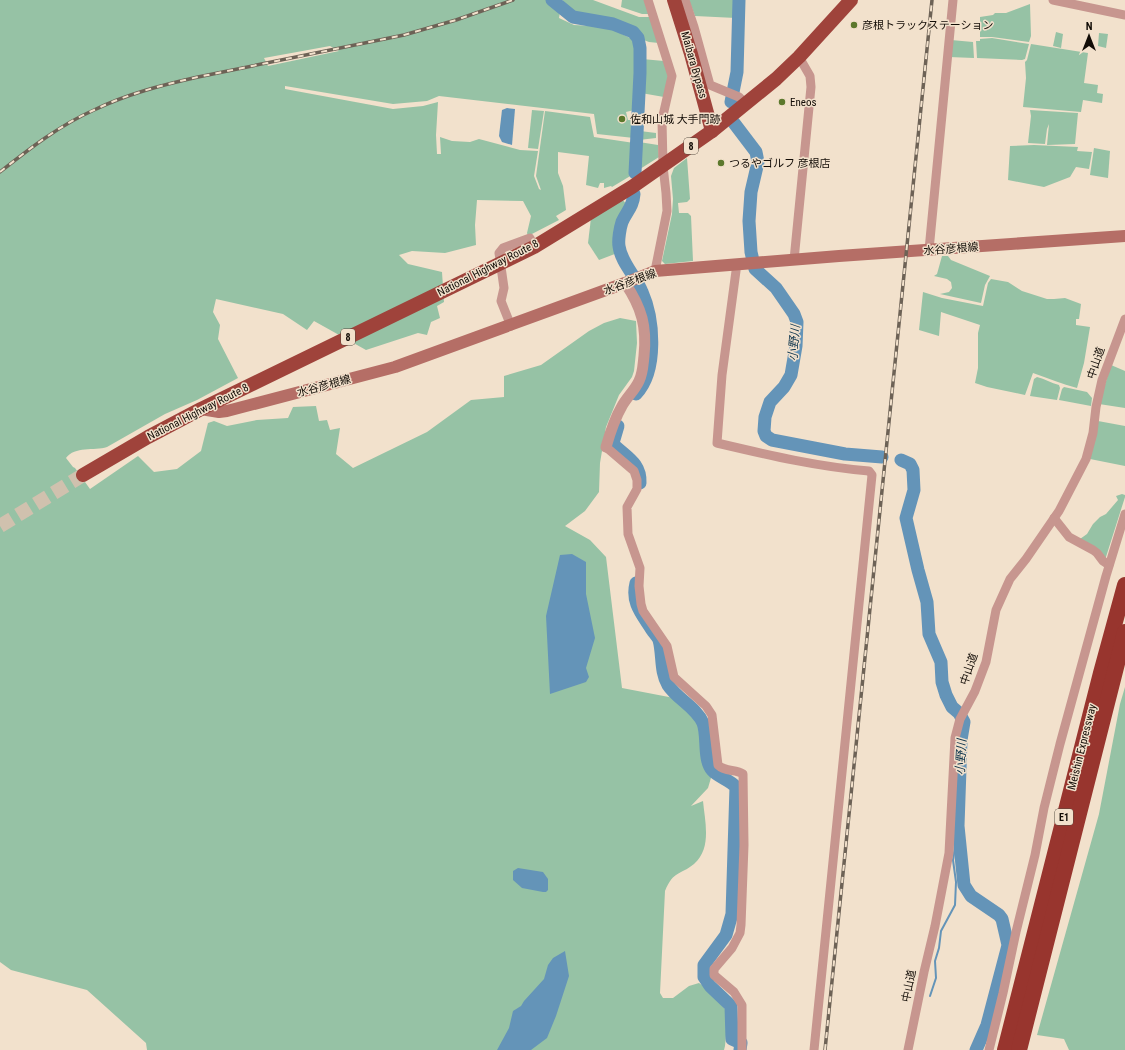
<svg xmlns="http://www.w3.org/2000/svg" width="1125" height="1050" viewBox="0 0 1125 1050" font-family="'Roboto Condensed','Noto Sans JP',sans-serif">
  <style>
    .green { fill: #96c2a5; fill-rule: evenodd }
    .water { fill: #6494b8 }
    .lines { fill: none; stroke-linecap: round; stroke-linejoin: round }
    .stream { stroke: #6494b8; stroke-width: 2 }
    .river { stroke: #6494b8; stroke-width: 13 }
    .trunk-tunnel { stroke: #d0c1ae; stroke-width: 14; stroke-dasharray: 14 7; stroke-linecap: butt }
    .minor { stroke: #c7968f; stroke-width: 9 }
    .tertiary { stroke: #c7968f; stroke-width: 11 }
    .secondary { stroke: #b56e66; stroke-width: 12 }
    .trunk { stroke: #9f433b; stroke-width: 14 }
    .motorway { stroke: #98352e; stroke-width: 16 }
    .rail-casing { stroke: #6d6256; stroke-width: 3.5 }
    .rail { stroke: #f2e1cc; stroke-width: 2; stroke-dasharray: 6; stroke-linecap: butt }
    .poi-dot { fill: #5c782c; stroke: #f2e1cc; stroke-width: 1.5 }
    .labels { text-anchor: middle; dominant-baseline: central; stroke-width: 3; stroke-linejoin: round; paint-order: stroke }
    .shield { fill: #f2e1cc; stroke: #554c41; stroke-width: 1 }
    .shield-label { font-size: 10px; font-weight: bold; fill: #120c06 }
    .poi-label { font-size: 11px; fill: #120c06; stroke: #f2e1cc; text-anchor: start }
    .street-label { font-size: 11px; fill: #120c06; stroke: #f2e1cc }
    .water-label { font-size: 12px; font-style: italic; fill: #0b334c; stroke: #f2e1cc }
  </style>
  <rect width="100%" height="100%" fill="#f2e1cc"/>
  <g class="green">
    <path d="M0,0h562l-3,18 15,7 34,2 26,13 2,27 -2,43 -8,2 2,8h8l-2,18 -37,-4 -3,-20 -155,-18 -12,5 -34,3 -108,-18v3l108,20 30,-3 15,-4 -2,33 1,19h4l-1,-17 12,4 18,1 9,-3 41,11 18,1 -4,25 5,13 2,1 -5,-14 9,-65 45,6 4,20 40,6 -2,32 -20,12 -1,-1 -7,2v-5h-4l-2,5 -12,-3 3,-29 -31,-4v21l5,13 3,24 -10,6 3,4 -31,16 -1,-3 4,-17 -8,-15 -46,-1 -2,25 1,20 -31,8 -33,-2 -13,4 9,9 34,8 2,30 -7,4 3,12 -9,4 -4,13 -9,-2 -52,17 -52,-29 -7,9 -24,-16 -67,-15 -3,13 7,13 -2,14 20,39 -41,22 -32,14 -58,33c-13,4 -32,-1 -41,11l7,9 2,1 15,21 48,-33 16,16 23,-3 24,-18 7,-28 6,-2 13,5 30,-6 31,-2 5,-11 23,-1 3,15 8,-1 3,10 10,-2 -4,26 17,14 74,-36 44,-32 33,-3v-21l37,-11 48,-34 15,-8 16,-5 16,3 1,22 -3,28 -2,6 -13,18 -13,32 -6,36 -1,29 -14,19 -20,15 25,14 16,17 16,131 52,10 30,22 9,51 -5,17 -17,18 12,-5c2,21 9,47 -9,63 -15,12 -20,6 -29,27l-5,102 3,5h10l16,-12 10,-3 11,8 18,22 -3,33 -1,4h-577l-1,-7 -59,-53 -76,-20 -11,-8zM330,46l9,5 -71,15 -4,-8z"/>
    <path d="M563,0h30l46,17h11l9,26 -10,-1 -8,-3c-6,-18 -51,-20 -66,-24 -5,-1 -9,-6 -13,-9z"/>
    <path d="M622,0h22l5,14h-7l-21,-7z"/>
    <path d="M689,0h48l-1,18 -41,-2z"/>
    <path d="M1030,4l1,32 -2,6 -37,-5h-12v-20l13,-2 2,-2h11z"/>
    <path d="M1056,32l7,2 -2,14 -8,-2z"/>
    <path d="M1099,33l9,1 -2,14 -8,-2z"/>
    <path d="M992,38l37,6 -4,15 -3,1 -45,-2 -1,-17h4v-2z"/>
    <path d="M951,40l22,2 1,16 -25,-1z"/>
    <path d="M1031,44l57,9 -4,30 14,2 -1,8 6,1 -1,9 -19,-3 -2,12 -58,-5 3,-29 -1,-16 2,-2z"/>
    <path d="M642,59l22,2 5,18 -5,18 -23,-4z"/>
    <path d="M532,110l12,1 -6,38 -10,-1z"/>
    <path d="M1030,110l48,3 -3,31 -28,1 2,-21 -2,5 -2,15 -17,-1 3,-27z"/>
    <path d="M640,131l16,2v5l-17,2z"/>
    <path d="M639,142l19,3 1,12 -19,12 -1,-2h-2z"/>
    <path d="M1034,145l44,2 -1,4 15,1 -3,17 -13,-2 -6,10 -26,10 -36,-7 2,-34z"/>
    <path d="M1094,148l16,3 -2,27 -18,-3z"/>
    <path d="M687,158l3,41 -3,3 -9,1 1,10h9l3,3 2,45 -28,3 -3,-3 10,-47 1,-15 -2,-23 3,-8z"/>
    <path d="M622,199l5,6 -7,47 -21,8 -11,-17 3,-25z"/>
    <path d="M942,256h6l3,4 39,16 -5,9 -4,18 -41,-9 9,-2 3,-4 -1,-6 -4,-3 -13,-3 3,-2z"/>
    <path d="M991,279l17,3 14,9 25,8h7l11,-1 16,6 -2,15h-3v6l14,2 -6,36 -7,25c-15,-4 -29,-10 -44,-15l-8,22 -38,-8 -12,-4 3,-15v-35l2,-8 -39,-13 -2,24 -20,-6 4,-38 19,6 41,8 5,-23z"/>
    <path d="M1111,365l14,6v37l-26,-4z"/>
    <path d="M1037,377c8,2 14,6 22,8l1,3 -3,12 -27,-4 4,-17z"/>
    <path d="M1064,387l23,5 5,6 -1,8 -32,-6 3,-11z"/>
    <path d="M1098,421l27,5v40l-35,-7z"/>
    <path d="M1122,494l3,1v2l-20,63 -25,-21 7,-5 6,-10 7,-7 6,-3 12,-14 -2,-4z"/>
    <path d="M1125,687v363h-56l-5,-11 -27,-4 62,-221 21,-110z"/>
  </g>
  <g class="water">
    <path d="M507,108l8,1 -3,36 -10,-3 -3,-6 3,-26z"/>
    <path d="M572,554l14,8v32l9,44 -9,30 3,9 -3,5 -36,12 -4,-78 14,-61z"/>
    <path d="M518,868l25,4 5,7v11l-2,2h-3l-21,-4 -9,-8v-9z"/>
    <path d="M565,951l4,25 -13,40 -9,22 -16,12h-34l12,-22 4,-17 8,-5 3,-5 20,-22 4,-14 5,-7z"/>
  </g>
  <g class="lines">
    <path class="stream" d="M930,996l6,-18 -1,-17 4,-13 2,-17 14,-26 1,-23 -3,-22 5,-34"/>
    <g class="river">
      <path d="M552,0l21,17 40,7 20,8 5,6 2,10v25l-5,100"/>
      <path d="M731,102l6,-30 2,-72"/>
      <path d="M734,123l22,29 2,10 -7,30 -2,29 2,31 4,17 21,19 18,26 3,8 -1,24 -5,29 -7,12 -14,15 -5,15 -1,14 2,5 6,4 73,14 37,3"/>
      <path d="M634,194c-1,13 -7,17 -12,28 -2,6 -4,18 -3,24 2,17 17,30 23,46 12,27 16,79 -6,102"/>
      <path d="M618,426l-5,17 2,3c13,12 26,18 25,37"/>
      <path d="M901,460l9,4 3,6 1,20 -8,28 12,52 9,32 2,32 12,28 1,20 4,13 6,12 7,6 5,9 -3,18 -3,86 6,59 7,11 28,19 3,4 6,26 -1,4 -20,76 -11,25"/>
      <path d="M636,583c-5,20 6,31 16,47 2,3 6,7 7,10 4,14 1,32 9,45 9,14 28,22 35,38 5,13 0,36 9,47 6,7 18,10 24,17l-4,127 -6,21 -22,30v12l6,9 21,20 1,33 9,4 -1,7"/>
    </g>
    <path class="trunk-tunnel" d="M0,526l83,-51"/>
    <g class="minor">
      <path d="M648,0l24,76 -10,44 1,46 3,27 1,18 -12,60"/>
      <path d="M685,0l9,27 16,58 29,12 7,7"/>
      <path d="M1053,0l72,15"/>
      <path d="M929,250l24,-250"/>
      <path d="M794,260l17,-173 -1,-11 -11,-19"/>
      <path d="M736,265v6l-14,104 -5,68c51,12 101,24 152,28l3,4 -58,575"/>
      <path d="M511,326l-10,-25 3,-13 -5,-35 4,-5 27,-10 4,9"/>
      <path d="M606,447l28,24 3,9v9l-10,18 1,27 12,34 -1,18 2,18 2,7 24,35 7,31 32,29 6,9 6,50c7,7 18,4 25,9l1,71 -3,80 -1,8 -8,15 -18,21v6l20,17 8,13v45"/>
      <path d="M1054,518l15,19 24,13 4,3 6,8 6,4"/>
      <path d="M908,1050l16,-78 11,-46 14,-73 6,-115 5,-19 15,-28 11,-29 10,-52 14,-31 16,-20 33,-48 27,-52 7,-26 3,-26 6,-27 23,-61"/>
      <path d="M989,1050l14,-57 13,-61 19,-77 9,-47 16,-64 46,-168 19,-62"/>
    </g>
    <path class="tertiary" d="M606,447c4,-14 9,-29 16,-41 5,-9 13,-16 17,-25 4,-8 4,-17 5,-25 3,-29 -2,-48 -19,-73"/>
    <path class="secondary" d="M201,409l18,3 8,-1 168,-44 230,-84 30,-12 184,-15 286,-20"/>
    <g class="trunk">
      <path d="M674,0l17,54 21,77"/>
      <path d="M83,475l65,-38 53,-28 333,-162 98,-60 80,-56 64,-52 23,-22 52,-57"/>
    </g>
    <g class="motorway">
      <path d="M1005,1050l96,-377 24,-88"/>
      <path d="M1019,1050l106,-418"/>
    </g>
    <g class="rail-casing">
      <g id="rail">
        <path d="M0,172c29,-23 60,-47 94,-62 33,-16 68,-25 104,-33l206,-42 52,-15 57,-20"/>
        <path d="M825,1050l107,-1050"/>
      </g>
    </g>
    <use href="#rail" class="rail"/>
  </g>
  <g class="poi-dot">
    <circle cx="854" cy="25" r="4"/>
    <circle cx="782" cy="102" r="4"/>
    <circle cx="622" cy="119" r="4"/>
    <circle cx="721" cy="163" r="4"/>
  </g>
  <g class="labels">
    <g class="shield">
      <rect x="684" y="138" width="14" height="16" rx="3"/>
      <rect x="341" y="329" width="14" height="16" rx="3"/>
      <rect x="1055" y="809" width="18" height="16" rx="3"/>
    </g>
    <g class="shield-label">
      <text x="691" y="146">8</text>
      <text x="348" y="337">8</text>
      <text x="1064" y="817">E1</text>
    </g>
    <g class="poi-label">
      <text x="862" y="25">彦根トラックステーション</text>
      <text x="790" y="102">Eneos</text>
      <text x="630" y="119">佐和山城 大手門跡</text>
      <text x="729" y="163">つるやゴルフ 彦根店</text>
    </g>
    <g class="street-label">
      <text transform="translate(694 65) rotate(74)">Maibara Bypass</text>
      <text transform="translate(951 249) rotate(-4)">水谷彦根線</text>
      <text transform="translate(488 268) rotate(-27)">National Highway Route 8</text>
      <text transform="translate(630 282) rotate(-20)">水谷彦根線</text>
      <text transform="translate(1096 363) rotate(-71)">中山道</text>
      <text transform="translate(324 386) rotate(-15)">水谷彦根線</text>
      <text transform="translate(198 412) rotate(-27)">National Highway Route 8</text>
      <text transform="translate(969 669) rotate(-71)">中山道</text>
      <text transform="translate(1082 747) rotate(-76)">Meishin Expressway</text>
      <text transform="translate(909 986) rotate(-79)">中山道</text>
    </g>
    <g class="water-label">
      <text transform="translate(794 343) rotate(-85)">小野川</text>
      <text transform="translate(961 757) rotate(-87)">小野川</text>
    </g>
  </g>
  <g transform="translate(1089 36)" stroke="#f2e1cc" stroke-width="3" paint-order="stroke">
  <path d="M0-3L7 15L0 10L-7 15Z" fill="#120c06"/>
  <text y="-6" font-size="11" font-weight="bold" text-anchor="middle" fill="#120c06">N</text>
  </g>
</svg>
